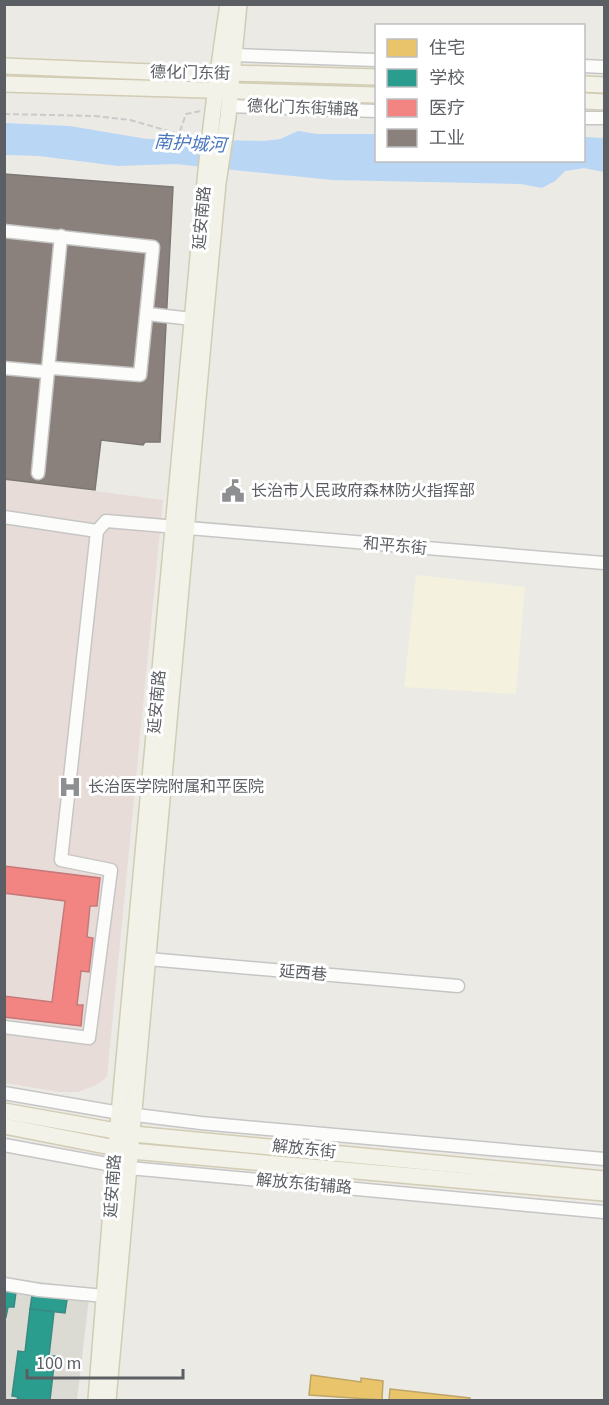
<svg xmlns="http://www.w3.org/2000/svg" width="609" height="1405" viewBox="0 0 609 1405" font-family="'Source Sans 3','Noto Sans SC',sans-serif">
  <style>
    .commercial { fill: #f4f2de }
    .education { fill: #dbdad3 }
    .medical { fill: #e7dcd8 }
    .water { fill: #bad6f5 }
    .homes { fill: #e9c46a; stroke: #bea568; stroke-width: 1.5 }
    .schools { fill: #2a9d8f; stroke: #398a82; stroke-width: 1.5 }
    .health { fill: #f28482; stroke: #c57979; stroke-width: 1.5 }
    .industry { fill: #8a817c; stroke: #7c7674; stroke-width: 1.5 }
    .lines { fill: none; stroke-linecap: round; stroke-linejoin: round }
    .minor-casing { stroke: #c7c6c6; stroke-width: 15 }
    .major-casing { stroke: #d2ccb4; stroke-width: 18 }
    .path { stroke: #c8cbca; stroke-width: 2; stroke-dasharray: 6 3; stroke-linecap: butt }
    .minor { stroke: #fcfcfb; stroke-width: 12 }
    .major { stroke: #f2f2e8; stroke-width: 15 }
    .labels { text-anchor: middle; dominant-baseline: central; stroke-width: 6; stroke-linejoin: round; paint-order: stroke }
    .street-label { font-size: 16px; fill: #5b5e63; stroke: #fff }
    .poi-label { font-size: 16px; fill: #5b5e63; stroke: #fff; text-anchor: start }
    .water-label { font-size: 18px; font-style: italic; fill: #4876bf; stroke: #fff }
  </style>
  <rect width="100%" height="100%" fill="#ebeae5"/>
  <path class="commercial" d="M416,575l109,12 -9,107 -112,-7z"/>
  <path class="education" d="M5,1277l85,12 -13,111h-72z"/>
  <path class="medical" d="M4,479l159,21 -56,577 -11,8 -18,7h-19l-54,-9z"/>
  <path class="water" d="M5,123l65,3 77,13 117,2 16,-2 18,-8 19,3h59v26h208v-23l20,1v34l-20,-4 -19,3 -10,10 -13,7 -21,-4 -189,-4 -157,-16 -57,2 -79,-10 -34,-1z"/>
  <g class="homes">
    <path d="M4,199l48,5 -3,25 -45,-4z"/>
    <path d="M75,203l73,6 -3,26 -72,-7z"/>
    <path d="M311,1375l50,7v-4l22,3 -1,19 -73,-5z"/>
    <path d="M390,1389l80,9v2h-81z"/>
  </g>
  <g class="schools">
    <path d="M4,1290l12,2 -2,15h-6l-2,10 -2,-1z"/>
    <path d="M32,1295l35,5 -2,13 -35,-4z"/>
    <path d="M30,1309l24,3 -5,44h6l-5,44h-33l1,-3 -6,-1 6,-45 7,1z"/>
  </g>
  <path class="health" d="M4,866l96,12 -3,28h-7l-3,31 6,1 -4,34 -8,-1 -4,34h6l-2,21 -77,-9v-21l48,6 13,-101 -61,-8z"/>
  <path class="industry" d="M4,174l169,13 -13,255h-15l-2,3 -42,-5 -6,50 -91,-11z"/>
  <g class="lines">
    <g class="minor-casing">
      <g id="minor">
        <path d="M234,55l142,5"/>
        <path d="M584,66l20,1"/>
        <path d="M229,106l147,5"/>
        <path d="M584,118h20"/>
        <path d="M4,231l149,16 -13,128 -87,-7 -6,4 -43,-4"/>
        <path d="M148,314l53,6"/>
        <path d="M38,473l23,-237"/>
        <path d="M4,517l93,14 -36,329 50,10 -22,168 -85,-11"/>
        <path d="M97,531l9,-10 498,42"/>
        <path d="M148,959l310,27"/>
        <path d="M4,1093l116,20 81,10 403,36"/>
        <path d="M4,1145l125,23 475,44"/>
        <path d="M4,1284l35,6 66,6"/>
      </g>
    </g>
    <g class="major-casing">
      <g id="major">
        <path d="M4,66l222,9 6,-2 144,4"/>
        <path d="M4,84l372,11"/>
        <path d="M584,84l20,1"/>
        <path d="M584,101l20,1"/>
        <path d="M4,1111l129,23 471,45"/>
        <path d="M4,1126l127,25 473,42"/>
        <path d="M96,1400l20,-253 89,-966c6,-59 14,-118 23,-177"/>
        <path d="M108,1400l97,-1079 13,-138 10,-66 11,-113"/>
      </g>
    </g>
    <path class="path" d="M4,114l91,2 35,4 49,14 7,-20 15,-3"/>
    <use href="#minor" class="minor"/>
    <use href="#major" class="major"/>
  </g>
  <defs>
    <g id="civic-bare" transform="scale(1.8)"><path d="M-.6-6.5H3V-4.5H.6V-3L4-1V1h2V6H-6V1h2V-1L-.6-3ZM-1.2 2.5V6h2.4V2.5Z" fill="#8d8f90" stroke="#fff" stroke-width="2.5" paint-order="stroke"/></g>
    <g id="hospital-bare" transform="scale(1.8)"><path d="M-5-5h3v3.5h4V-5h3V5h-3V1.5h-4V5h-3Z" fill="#8d8f90" stroke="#fff" stroke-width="2.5" paint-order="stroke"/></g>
  </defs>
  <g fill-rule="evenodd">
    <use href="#civic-bare" x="233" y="491"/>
    <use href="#hospital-bare" x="70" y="787"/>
  </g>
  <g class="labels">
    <g class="street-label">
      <text transform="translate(190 73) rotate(1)">德化门东街</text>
      <text transform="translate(303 108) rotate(2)">德化门东街辅路</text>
      <text transform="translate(202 218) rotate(-85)">延安南路</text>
      <text transform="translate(395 546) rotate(5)">和平东街</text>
      <text transform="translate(157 702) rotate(-85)">延安南路</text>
      <text transform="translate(303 973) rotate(5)">延西巷</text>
      <text transform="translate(304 1149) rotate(6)">解放东街</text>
      <text transform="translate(304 1184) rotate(5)">解放东街辅路</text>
      <text transform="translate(113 1186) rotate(-86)">延安南路</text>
    </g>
    <g class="poi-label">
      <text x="251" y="491">长治市人民政府森林防火指挥部</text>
      <text x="88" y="787">长治医学院附属和平医院</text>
    </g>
    <g class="water-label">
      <text transform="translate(190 144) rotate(3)">南护城河</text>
    </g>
  </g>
  <rect width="609" height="1405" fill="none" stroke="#5b5e63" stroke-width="12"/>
  <rect x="375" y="24" width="210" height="138" fill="#ffffff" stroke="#bdbfc1" stroke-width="1.5"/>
  <rect x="387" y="39" width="30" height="18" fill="#e9c46a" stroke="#bdbfc1" stroke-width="1.5"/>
  <text x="429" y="54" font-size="18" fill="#5b5e63">住宅</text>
  <rect x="387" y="69" width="30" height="18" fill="#2a9d8f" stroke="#bdbfc1" stroke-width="1.5"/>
  <text x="429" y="84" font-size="18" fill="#5b5e63">学校</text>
  <rect x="387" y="99" width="30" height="18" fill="#f28482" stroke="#bdbfc1" stroke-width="1.5"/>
  <text x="429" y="114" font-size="18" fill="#5b5e63">医疗</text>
  <rect x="387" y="129" width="30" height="18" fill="#8a817c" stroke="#bdbfc1" stroke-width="1.5"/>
  <text x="429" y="144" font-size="18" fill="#5b5e63">工业</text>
  <path d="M27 1369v9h156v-9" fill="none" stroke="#5b5e63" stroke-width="3"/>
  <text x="36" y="1369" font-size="18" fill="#5b5e63" stroke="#ffffff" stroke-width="4.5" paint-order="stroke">100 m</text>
</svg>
